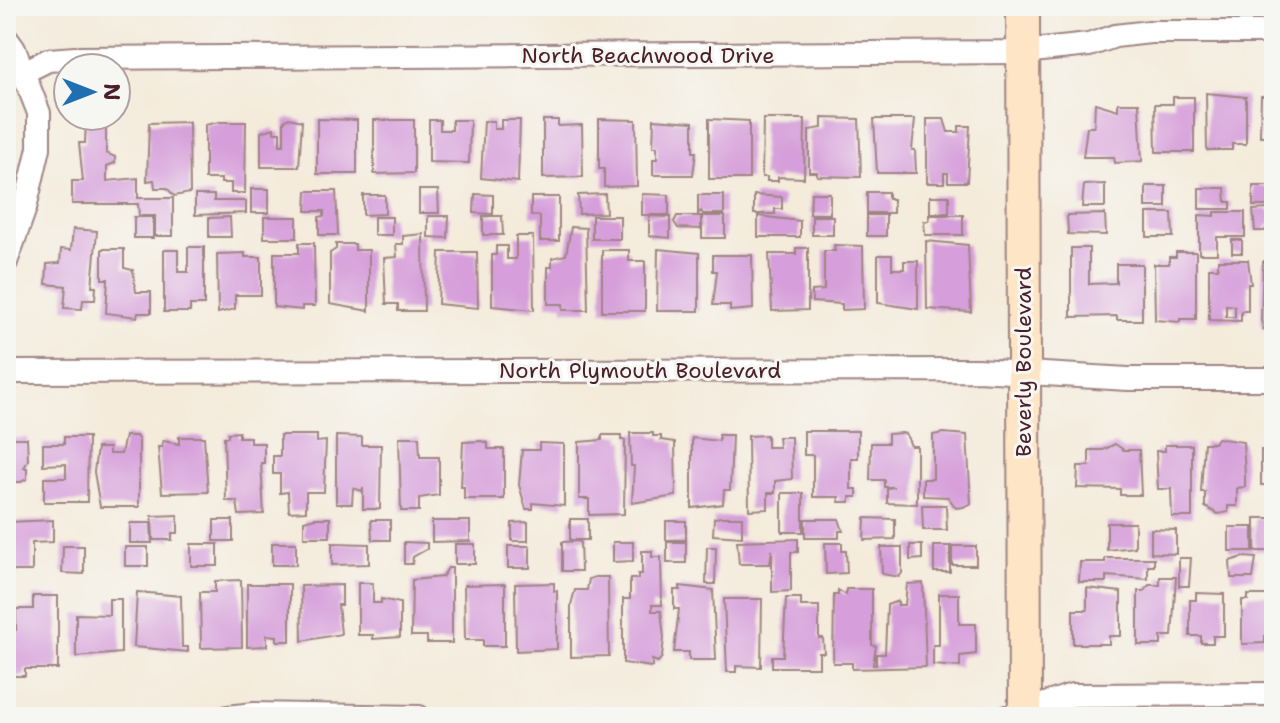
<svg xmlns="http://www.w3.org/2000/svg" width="1280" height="723" viewBox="0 0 1280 723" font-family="'Shantell Sans',sans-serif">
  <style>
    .building { fill: #d69eda; fill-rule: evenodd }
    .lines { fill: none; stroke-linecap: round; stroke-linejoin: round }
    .street-casing { stroke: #9f8583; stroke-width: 26 }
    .secondary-casing { stroke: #9f8583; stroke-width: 36 }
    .street { stroke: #fff; stroke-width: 22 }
    .secondary { stroke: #fee5c5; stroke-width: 32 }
    .labels { text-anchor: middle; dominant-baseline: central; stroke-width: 6; stroke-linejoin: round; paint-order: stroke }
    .street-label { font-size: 22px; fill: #4a1f2b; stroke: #f6f6f2 }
  </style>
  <rect width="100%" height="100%" fill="#f6f6f2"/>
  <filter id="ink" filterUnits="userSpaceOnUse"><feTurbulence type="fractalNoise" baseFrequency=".0125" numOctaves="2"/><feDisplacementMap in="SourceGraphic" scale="16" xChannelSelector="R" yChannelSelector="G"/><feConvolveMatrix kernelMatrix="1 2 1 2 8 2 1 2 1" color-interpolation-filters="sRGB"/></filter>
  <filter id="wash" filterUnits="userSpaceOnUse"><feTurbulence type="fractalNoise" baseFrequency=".006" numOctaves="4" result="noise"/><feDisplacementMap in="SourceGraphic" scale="32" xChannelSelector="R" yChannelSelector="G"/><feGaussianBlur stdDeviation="1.8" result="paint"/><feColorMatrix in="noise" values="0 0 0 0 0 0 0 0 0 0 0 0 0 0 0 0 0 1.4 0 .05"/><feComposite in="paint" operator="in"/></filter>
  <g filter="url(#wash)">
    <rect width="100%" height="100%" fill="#f4ebdb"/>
    <g id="blocks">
      <g class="building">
        <path d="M1206,93l40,4v47h-14v6h-25z"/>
        <path d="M1261,96h13v52h-7v-12h-7z"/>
        <path d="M1173,97h21v55h-38l-1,-48h18z"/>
        <path d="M1095,103l23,7v-7h21l3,58 -27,2 -1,-6h-31l4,-30h7z"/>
        <path d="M289,118l13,3 -3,46h-38v-35l13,-4v4h6v13h4v-24z"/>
        <path d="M822,118l37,1 2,58 -44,-1v-4h-8v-42l13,-2z"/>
        <path d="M317,119l40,1v54h-40z"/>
        <path d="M599,119l37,1 1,66 -33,1v-18h-5z"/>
        <path d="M654,119l39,3v30h3l-3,23h-40v-16h4v-12h-4z"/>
        <path d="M709,119l40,2v58h-40z"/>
        <path d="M763,119h42l-1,59 -26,-1v4h-11v-4h-5z"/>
        <path d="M874,119h41l-3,31h3l1,23h-39z"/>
        <path d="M927,119h17l4,13h11v-6h11l-3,56h-19v-9h-4v10h-17z"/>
        <path d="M86,120h20v33l9,4v6l-8,3v15l31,-3v20h35v38h-18v-20h-16l-1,-12h-66v-23h11l-4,-38h6z"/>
        <path d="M374,120h40v53l-40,1z"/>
        <path d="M429,120h11v10h12v-10h18l-1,43 -40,-1z"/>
        <path d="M501,120h19l-2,62 -37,-4 3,-57h10v8h7z"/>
        <path d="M543,120h15v6l24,-1 1,52 -40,1z"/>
        <path d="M189,122l1,71 -16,3 -7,-8h-12l-1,-8 -7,1 2,-58z"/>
        <path d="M219,122h27l-1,71h-14v-10h-10v-4h-16v-54z"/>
        <path d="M1105,184v23h-23l2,-22z"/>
        <rect x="1146" y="186" width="20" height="21"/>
        <rect x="1253" y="186" width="20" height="20"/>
        <path d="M1199,188h26l1,14h5v7h-32z"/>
        <rect x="251" y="189" width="18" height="24"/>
        <path d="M419,190h19l1,23h-20z"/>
        <path d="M307,191h29l2,44h-19v-18l5,-1v-5h-18z"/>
        <path d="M867,192h21v7h5v14h-26z"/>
        <path d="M811,193h19v21h-20z"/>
        <path d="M475,194l18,1v19l-19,-1z"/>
        <path d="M605,194l1,19 -27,1 -1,-19z"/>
        <path d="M642,194l27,1v20h-27z"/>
        <path d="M195,195h19v6h32v12l-51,2z"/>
        <path d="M363,195h22v19l-22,1z"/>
        <path d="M698,195h26v19h-21l-2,-3 -3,3z"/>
        <path d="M754,195l28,2v12h-7v5h-21z"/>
        <rect x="930" y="196" width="19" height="17"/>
        <path d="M531,197h28v44h-19v-25h-9z"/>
        <path d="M1267,209l4,3v12h-3l-3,7h-10l-2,-21z"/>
        <path d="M1215,212h30v25h-28v17h-18v-39l16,1z"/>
        <path d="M1147,213h25l1,24h-26z"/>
        <path d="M1105,214l1,21 -38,-1 -1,-19z"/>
        <rect x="867" y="215" width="19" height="21"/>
        <path d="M929,215h34v20h-38l-1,-14h5z"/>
        <path d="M428,216h21l-1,22 -20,-1z"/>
        <path d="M483,216h19l1,19h-20z"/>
        <rect x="592" y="216" width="28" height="23"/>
        <path d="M649,216l21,1v21l-21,-2z"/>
        <path d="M677,216h24v13l-23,-1 -4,-6z"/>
        <rect x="702" y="216" width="23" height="22"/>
        <path d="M758,216l42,5v16h-42z"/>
        <rect x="812" y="216" width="21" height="19"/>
        <rect x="134" y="217" width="19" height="21"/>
        <path d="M230,217l1,20h-22v-19z"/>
        <rect x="264" y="217" width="33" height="21"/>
        <rect x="374" y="217" width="18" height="18"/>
        <path d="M571,227l15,1 2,82h-25v-6h-15v-37h4v-9l14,-3z"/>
        <path d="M73,229l24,2 -5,56h4l-1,13h-12l-1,9 -18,-1 2,-22 -20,-2 1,-20 13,-1 1,-14 10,1z"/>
        <path d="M423,234l1,77h-26v-7h-12l-2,-46 13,-1 -1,-13h7v-8z"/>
        <path d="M516,236h17l1,74 -42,-4v-51h4v-9h11v13h9z"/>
        <rect x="1232" y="240" width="10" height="13"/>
        <path d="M926,241l42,4 3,67 -44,-3z"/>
        <path d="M299,243h15l1,63h-13v4l-28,-3v-54h25z"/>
        <path d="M336,244h19v6h14v61l-39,-7v-51l6,-4z"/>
        <path d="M834,245l29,1 1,63 -22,1v-6l-30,-2v-11l12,-1v-39h11z"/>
        <path d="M188,247h16v58h-14v7h-26v-62h14v22h10z"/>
        <path d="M796,248h12v62l-36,1 -3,-57h27z"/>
        <path d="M1071,248h18v36l27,-1v-19h26v56h-25v-4l-46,1z"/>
        <path d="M102,249h22v19l9,2 3,22h15v21h-13l-1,4 -31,-4 2,-34h-6z"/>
        <path d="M658,249l41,4v58h-42z"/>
        <path d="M602,250h27v11h16v50h-43z"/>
        <path d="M440,252h37l1,56 -40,-4z"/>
        <path d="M1176,252h20v67h-16v3l-25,-2 -1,-56h15v-7h7z"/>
        <path d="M245,253v4h16v38h-26v14l-17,4 -1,-59z"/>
        <path d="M713,255h39l1,54 -23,2v-6h-17l4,-34h-4z"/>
        <path d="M878,255h14v14h12v-8h14v48l-40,-6z"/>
        <path d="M1218,260h30l3,24h-3v27h-7v10l-32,-1v-52h9zM1226,305l9,1v11h-9z"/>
        <path d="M1263,261h11v68h-11l-2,-9z"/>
        <path d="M804,431h54v27h-7v31h6v8h-7v5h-11v-5h-26v-42h-9z"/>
        <path d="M239,432v5h11v6h14v20h-3l3,51 -25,1 -2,-14h-11l-2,-64h4v-4z"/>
        <path d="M630,433h23v3h8v4l14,2 1,54 -44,7 2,-37h-3z"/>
        <path d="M902,433l4,1 5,12h6v58l-30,-1v-15l7,-1h-10v-7h-14l1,-37h17v-9z"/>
        <path d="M943,433l24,2 4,69 -8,3 -7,1 -8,-11 -25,-1v-17h10v-44z"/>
        <path d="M280,435h37v7l9,-1 -2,51h-18v19l-17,1 -1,-20 -8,1v-19h-7v-18h7z"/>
        <path d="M602,435h19v5h4l-1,74 -35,1v-16h-10v-57l23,-2z"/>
        <path d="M719,435h13l-2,55h-6l-1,14 -31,4v-70l27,3z"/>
        <path d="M767,435v12h12l-1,-10h13l1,42 -17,2v12h-7v16l-19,1 -1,-74z"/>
        <path d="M125,436h11l3,4v67h-39l-6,-35 3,-24h12v6h12z"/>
        <path d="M336,436l26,1v8h19l-1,64h-17v-21l-1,3 -9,-3 -1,16h-16z"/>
        <path d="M64,437h24l-1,65h-43v-24h22v-14l-23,1v-21h21z"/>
        <path d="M179,437h25l4,55 -46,1 -4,-46h4l1,-6 16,3z"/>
        <path d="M399,437h20l1,20h19v38l-20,3v13h-18z"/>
        <path d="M6,438h21l1,22 -4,8h3v11l-6,3h-15z"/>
        <path d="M1217,438l26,4 2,33v12l-8,1v18h-9v6l-10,2 -13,-7v-15h-4l3,-49h10z"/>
        <path d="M481,441l7,2v6h16v50h-40v-12h-3l2,-45z"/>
        <path d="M539,443l25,1v62l-31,-3v6h-7l-7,-24 3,-35h17z"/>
        <path d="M1115,444l9,6h15l2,45h-21v-6l-43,-1 1,-22h11v-16h14z"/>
        <path d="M1165,445h27v72h-20l-1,-28h-13l-2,-38h9z"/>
        <path d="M1271,445h3v40h-13v-35h10z"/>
        <rect x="782" y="493" width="21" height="39"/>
        <path d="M922,505h24l1,25h-24z"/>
        <path d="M178,515v18h-6v7h-19l-1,-24z"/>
        <path d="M721,517h21v20l-29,-2 1,-17z"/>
        <path d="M315,518h15v19h-26v-16z"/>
        <path d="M865,518l30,1v20l-31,1z"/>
        <path d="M1255,518h18l-1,33h-17z"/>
        <rect x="570" y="519" width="18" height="21"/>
        <path d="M805,519h34l4,12h-4v7h-34z"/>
        <path d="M53,520v22l-21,1v28h-26l2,-49z"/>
        <rect x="214" y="520" width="19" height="21"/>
        <path d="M371,520h19v20h-18z"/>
        <path d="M432,521h38v20l-38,1z"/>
        <rect x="666" y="521" width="20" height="19"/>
        <path d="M528,522v19h-16v-18z"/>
        <path d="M130,523h21l1,20h-22z"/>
        <path d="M1107,523h28v24l-28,3z"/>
        <rect x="1229" y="527" width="24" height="24"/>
        <path d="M1151,529l25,1v24l-25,-1z"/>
        <path d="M798,539v13h-7v39l-19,1v-42l-2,14h-31l-2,-23z"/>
        <path d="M580,541l1,30h-19v-29z"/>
        <path d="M404,542l23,1v6l-14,8 -1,7h-8z"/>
        <path d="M613,542h20v19l-20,1z"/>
        <rect x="667" y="542" width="19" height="21"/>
        <rect x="272" y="543" width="24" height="22"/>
        <path d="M332,543l37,1v20l-37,1z"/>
        <path d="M825,543h17v8h4l1,22 -21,1z"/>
        <rect x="191" y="544" width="27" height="22"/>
        <rect x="455" y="544" width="20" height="20"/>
        <path d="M910,545h12v14l-12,1z"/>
        <path d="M63,546h21v28l-22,-1z"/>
        <rect x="508" y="546" width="22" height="22"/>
        <rect x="934" y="546" width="16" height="26"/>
        <rect x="952" y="546" width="24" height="19"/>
        <rect x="125" y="547" width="23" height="19"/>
        <path d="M707,547h9l-1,37h-9z"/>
        <path d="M881,547h21v26l-3,4 -17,-3z"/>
        <path d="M642,551h10v6h9l1,48h-10v6h9l3,27 -2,19 -4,5 -6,-2v7l-29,-4v-64h7v-20h8v-5h4z"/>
        <path d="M1243,557l13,1 -3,20h-22l-1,-17z"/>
        <path d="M1105,558h49v8h-6v13l-42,-3v6h-27l1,-20h25z"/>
        <path d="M1179,558h12l-2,28h-10z"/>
        <path d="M448,568h4v75h-25v-7h-16l1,-56 30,-3z"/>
        <path d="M595,577h13l1,79 -38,1v-52l4,-15h12l2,-11z"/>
        <path d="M1160,577h16l-4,59h-11v9h-23v-54h6l5,-6h11z"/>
        <path d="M241,580l1,67 -41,1 -1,-56h15v-11z"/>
        <path d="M358,583h15v20h8v-4l19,4v34l-27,2v-4h-15z"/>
        <path d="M554,583v8h3v58l-41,2 -1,-67z"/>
        <path d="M923,583l3,84 -74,2v-6h-19l1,-68h4v-5l8,5v-6h26v56l4,1 -3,19h3v-11h9l2,-49 11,-4v4h7l2,-21z"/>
        <path d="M247,584h43v57h-13v-5l-10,-1v11l-20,1z"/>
        <path d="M505,584v62h-22v-6h-18l-1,-55z"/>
        <path d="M342,585v20h-4l3,29 -39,7 -1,-55z"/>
        <path d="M680,586l33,4 3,70h-27v-8h-15l5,-43h-5v-19h6z"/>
        <path d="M1087,588l34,4v44h-12v8h-36v-34h14z"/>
        <path d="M137,592l44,4 1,51h6v5l-54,-5z"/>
        <path d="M1196,593l28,1v42h-11v7h-12v-7h-11v-36h6z"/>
        <path d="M939,594h20v30h17v30l-16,2v11l-27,-2v-20h6z"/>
        <path d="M1248,595h26v41h-9v7l-23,1v-44h6z"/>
        <path d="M33,596h25v73h-33v7h-19v-46h10v-21h17z"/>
        <path d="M786,598h15v8h18v32h4l1,15h-5v14h-47v-11h11z"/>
        <path d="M109,599h12v54l-45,4v-43l33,1z"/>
        <path d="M724,599h38l-1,68 -25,-1v6h-9z"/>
      </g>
    </g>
  </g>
  <g filter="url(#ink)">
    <use href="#blocks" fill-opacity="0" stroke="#9f8583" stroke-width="2"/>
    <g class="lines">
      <g class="street-casing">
        <g id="street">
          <path d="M6,38l8,11 25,64v35l-14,60 -19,54"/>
          <path d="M22,73l26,-13 27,-2 948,-6 66,-7 26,-9 35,-4h124"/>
          <path d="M6,372l972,-2 150,9h146"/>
          <path d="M228,717l26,-3 165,3"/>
          <path d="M1007,717l65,-22 202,-1"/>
        </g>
      </g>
      <g class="secondary-casing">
        <path id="secondary" d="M1023,6l2,711"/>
      </g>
      <use href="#street" class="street"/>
      <use href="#secondary" class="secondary"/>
    </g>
  </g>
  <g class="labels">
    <g class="street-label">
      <text x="648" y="55">North Beachwood Drive</text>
      <text transform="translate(1023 362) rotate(-90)">Beverly Boulevard</text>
      <text x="640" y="370">North Plymouth Boulevard</text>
    </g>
  </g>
  <rect width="1280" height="723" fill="none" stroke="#f6f6f2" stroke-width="32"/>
  <g transform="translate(92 92) rotate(90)"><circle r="38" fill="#f6f6f2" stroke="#b1a0a2" stroke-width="2"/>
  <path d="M0-6L14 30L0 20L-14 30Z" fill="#1f6fb2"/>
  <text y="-12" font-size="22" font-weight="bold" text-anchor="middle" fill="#4a1f2b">N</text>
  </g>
</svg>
